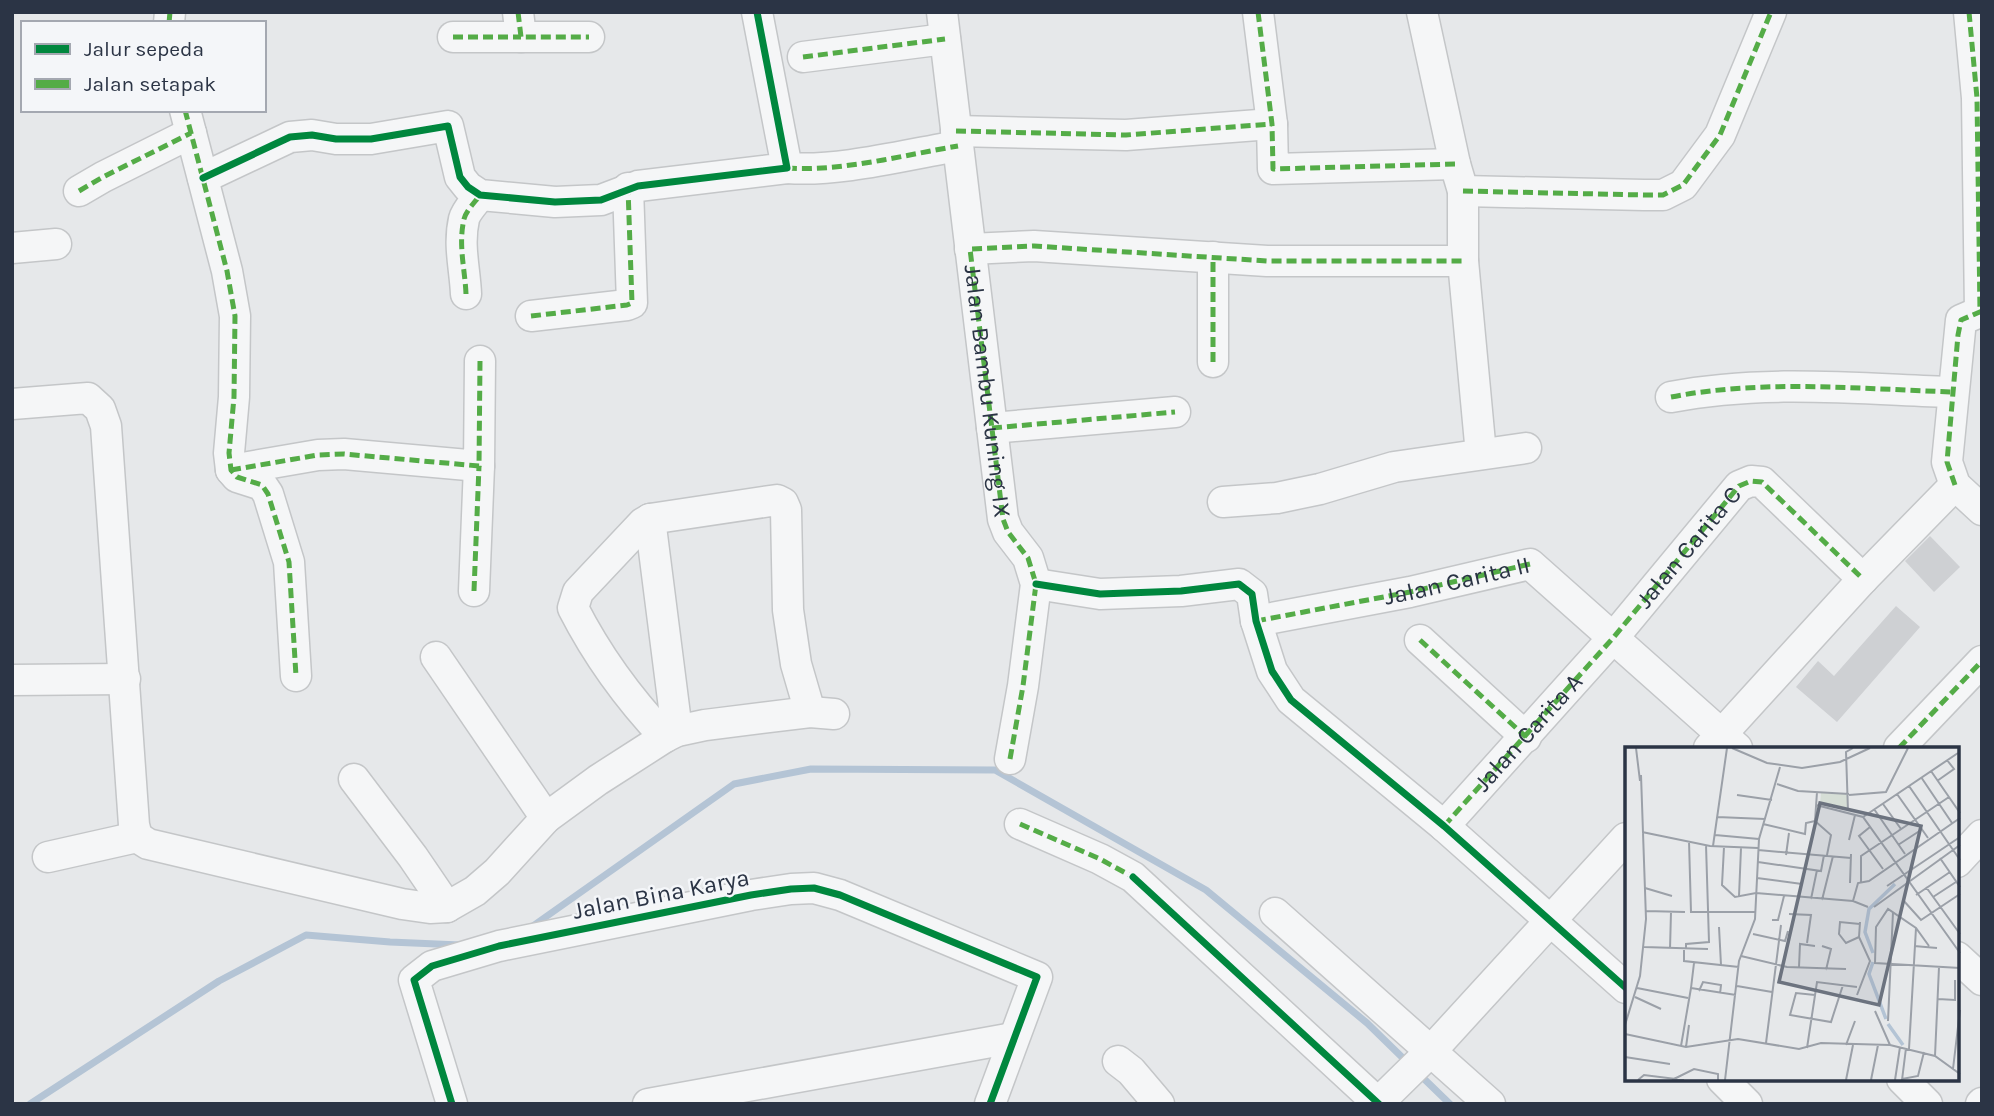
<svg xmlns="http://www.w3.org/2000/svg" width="1994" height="1116" viewBox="0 0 1994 1116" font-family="Karla,sans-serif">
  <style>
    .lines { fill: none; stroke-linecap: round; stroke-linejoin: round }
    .stream { stroke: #b4c4d5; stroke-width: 7 }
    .building { fill: #ced0d3 }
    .minor-casing { stroke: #c4c6c8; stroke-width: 33 }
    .minor { stroke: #f5f6f7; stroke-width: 30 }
    .quiet { stroke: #54ac47; stroke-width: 5; stroke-dasharray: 10 5; stroke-linecap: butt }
    .cycleway-casing { stroke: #f4f6f9; stroke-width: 11 }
    .cycleway { stroke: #00873e; stroke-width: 7 }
    .labels { text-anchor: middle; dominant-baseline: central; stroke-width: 5; stroke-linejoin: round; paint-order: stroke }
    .street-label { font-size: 24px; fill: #2b3445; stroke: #f4f6f9 }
    .inset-river { fill: none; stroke: #b4c4d5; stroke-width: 3.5 }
    .inset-road { fill: none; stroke: #9ba0a8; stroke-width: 2 }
    .view { fill: #6c737f; fill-opacity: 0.15; stroke: #6c737f; stroke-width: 3.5 }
    .inset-edge { fill: none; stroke: #2b3445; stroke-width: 3.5 }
  </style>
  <rect width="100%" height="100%" fill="#e6e8ea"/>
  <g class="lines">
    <g class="stream">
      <path d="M530,928l204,-144 77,-15 184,1 211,120 161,133 41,40"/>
      <path d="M1419,1074l31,30"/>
      <path d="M30,1104l189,-123 87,-46 84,7 70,3"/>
    </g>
  </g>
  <g class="building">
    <path d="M1930,536l30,31 -26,25 -29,-31z"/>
    <path d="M1896,606l24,21 -83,95 -41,-35 22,-26 16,15z"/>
  </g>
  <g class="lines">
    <g class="minor-casing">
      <g id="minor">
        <path d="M518,12l3,25h68"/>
        <path id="s1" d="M942,12l61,507 5,13 20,26 8,26 -13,102 -13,73"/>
        <path d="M1258,12l14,112 1,45 182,-5"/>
        <path d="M1422,12l33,152 8,27v70l18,193"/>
        <path d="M1969,12l8,86 3,214"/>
        <path d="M169,23l1,-11"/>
        <path d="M453,37h68"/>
        <path d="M803,57l142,-18"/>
        <path d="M185,110l42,161 8,45 -1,81 -5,56 2,17 6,7 25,8 6,9 21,68 7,114"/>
        <path d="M956,131l170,4 146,-11"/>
        <path d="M787,168c53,4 117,-13 171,-22"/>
        <path d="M203,178l87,-41 22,-2 24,4h35l77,-13 12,51 8,10 12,8 75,7 46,-2 37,-14 149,-18 -30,-156"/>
        <path d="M79,191l24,-14 88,-44"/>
        <path d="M1463,191l181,4h19l20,-10 37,-50 51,-123"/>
        <path d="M12,248l44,-4"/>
        <path d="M970,249l64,-3 233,15h196"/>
        <path d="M466,294c-1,-25 -8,-49 -2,-75 2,-8 11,-17 16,-24"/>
        <path d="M1982,311l-21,9 -14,142 8,23 27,25"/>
        <path d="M531,316l96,-11 5,-2 -4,-115"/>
        <path d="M1213,362v-105"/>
        <path d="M1671,397c92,-18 189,-8 282,-5"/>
        <path d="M12,404l76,-6 12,11 6,17 28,399 3,12"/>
        <path d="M992,428l183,-16"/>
        <path d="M231,470l87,-15 26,-1 135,12 1,-105"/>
        <path d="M1223,502l54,-4 43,-9 74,-22 132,-19"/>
        <path d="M650,519l27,212"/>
        <path d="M1036,584l64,10 81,-3 58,-7 13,10 4,27 16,50 19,29 153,126 182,162"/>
        <path d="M474,591l5,-125"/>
        <path d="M1256,621l154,-29 120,-28 207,184"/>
        <path d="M1420,640l106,97"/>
        <path d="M436,657l110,161"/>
        <path d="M12,680l113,-1"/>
        <path d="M665,737c-36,-38 -68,-82 -92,-129l5,-16 65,-69 7,-4 127,-19 6,3 3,7 2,100 8,54 14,48"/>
        <path d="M1709,748l154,-169 92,-94"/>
        <path d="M1899,748l83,-87"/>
        <path d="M354,779l59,78 34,50"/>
        <path d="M1020,824l80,35 33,18 246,227"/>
        <path d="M1444,826l169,-188 126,-152 12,-5 11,1 101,97"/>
        <path d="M48,857l89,-20 11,7 254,60 28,4 17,-1 28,-16 22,-19 49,-54 52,-38 67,-43 12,-6 28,-6 105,-13 24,2"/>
        <path d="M1957,862l25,-27"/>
        <path d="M1275,913l215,191"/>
        <path d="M1957,957l25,23"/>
        <path d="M1118,1061l13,10 28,33"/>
        <path d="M1722,1079l25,25"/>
        <path d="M1902,1079l25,25"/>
        <path d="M452,1104l-38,-124 18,-14 67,-20 252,-51 40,-6 23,-1 26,7 197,82 -47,127"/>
        <path d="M648,1104l365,-66"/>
        <path d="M1377,1104l54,-53 195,-213"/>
        <path d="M1981,1104l1,-1"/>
      </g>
    </g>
    <use href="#minor" class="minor"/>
    <g class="quiet">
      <path d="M518,12l3,25h68"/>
      <path d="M1258,12l14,112 1,45 182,-5"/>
      <path d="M1969,12l8,86 3,214"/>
      <path d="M169,23l1,-11"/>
      <path d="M453,37h68"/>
      <path d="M803,57l142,-18"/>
      <path d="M185,110l42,161 8,45 -1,81 -5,56 2,17 6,7 25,8 6,9 21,68 7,114"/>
      <path d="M956,131l170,4 146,-11"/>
      <path d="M787,168c53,4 117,-13 171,-22"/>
      <path d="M79,191l24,-14 88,-44"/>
      <path d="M1463,191l181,4h19l20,-10 37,-50 51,-123"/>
      <path d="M466,294c-1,-25 -8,-49 -2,-75 2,-8 11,-17 16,-24"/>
      <path d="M531,316l96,-11 5,-2 -4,-115"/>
      <path d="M1213,362v-105"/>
      <path d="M1671,397c92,-18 189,-8 282,-5"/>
      <path d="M992,428l183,-16"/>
      <path d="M231,470l87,-15 26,-1 135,12 1,-105"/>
      <path d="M1955,485l-8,-23 11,-127 3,-15 21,-9"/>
      <path d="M474,591l5,-125"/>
      <path id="s2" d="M1256,621l154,-29 120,-28"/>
      <path d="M1420,640l106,97"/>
      <path d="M1899,748l83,-87"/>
      <path d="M1010,759l13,-73 13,-102 -8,-26 -20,-26 -5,-13 -33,-270 64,-3 233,15h196"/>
      <path d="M1020,824l80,35 33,18"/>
      <path id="s3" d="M1444,826l169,-188 126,-152 12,-5 11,1 101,97"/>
    </g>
    <g class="cycleway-casing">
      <g id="cycleway">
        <path d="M203,178l87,-41 22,-2 24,4h35l77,-13 12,51 8,10 12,8 75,7 46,-2 37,-14 149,-18 -30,-156"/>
        <path d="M1036,584l64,10 81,-3 58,-7 13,10 4,27 16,50 19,29 153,126 182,162"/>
        <path d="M1133,877l246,227"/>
        <path d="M452,1104l-38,-124 18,-14 67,-20 252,-51 40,-6 23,-1 26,7 197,82 -47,127"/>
      </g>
    </g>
    <use href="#cycleway" class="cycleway"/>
  </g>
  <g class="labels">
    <g class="street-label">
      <text stroke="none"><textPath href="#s1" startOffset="382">Jalan Bambu Kuning IX</textPath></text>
      <text stroke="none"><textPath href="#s3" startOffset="371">Jalan Carita C</textPath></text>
      <text stroke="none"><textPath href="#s2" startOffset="205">Jalan Carita II</textPath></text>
      <text stroke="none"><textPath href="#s3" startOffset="126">Jalan Carita A</textPath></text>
      <text transform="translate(661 894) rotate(-11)">Jalan Bina Karya</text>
    </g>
  </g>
  <g transform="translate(1625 747)">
    <rect width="334" height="334" fill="#e6e8ea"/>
    <path d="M196,46l27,1 -1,16 -27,-5z" fill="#d6ded6"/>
    <path class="inset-river" d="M248,206l-8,-21 4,-23 26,-25M248,215l-4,12 17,45M263,277l15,21"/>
    <path class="inset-road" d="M11,1l4,33M107,1l35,15 35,5 38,-6 30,-14M306,24l29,42M296,30l31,46M312,34l17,-12 -7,-9M152,37l21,7 51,3M284,39l51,74M272,47l31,44M112,48l35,5M224,48l37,-3 22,-44M258,57l18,25M191,58l47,12 97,136M249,62l31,45M223,64l-2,-59 7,-4M92,70l48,2M238,70l95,-64M190,74l16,14 -4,20M190,74l2,-29M138,77l42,10 1,-11 9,-2M245,80l-11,9 24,33M17,85l68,14 48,2M90,88l44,4M224,93l6,-25M64,94l2,71h65M273,98l23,-15M88,99l14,-98M99,100l-2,38 13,12 21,-4 97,8 15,6M133,103l93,8M161,108l3,-22M315,111l20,29M133,115l63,9 3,-16M132,131l45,6M236,135v-26l88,-59M225,136l1,-29M262,139l73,-49M301,140l34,47M20,141l27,8M291,148l34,-23M114,149l2,-48M308,150l23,-15M186,152l6,-29M197,153l11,-44M278,153l18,20 39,-26M228,154l5,-18 11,-2 91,-63M249,160l86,-62M21,164l39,1M164,167l22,1 -4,28M147,173h6l6,-24M94,180l2,38M128,187l32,7 3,-10M234,190l-13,6 -7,-9 1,-12 20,2M197,199l9,3 -5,21M289,199l23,2M304,199l-13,-18 -28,-19 -12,18 -1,36 85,5M19,200l64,2M45,202l1,-37M59,203v11l55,6M61,203v-6l23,-2 -3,-97M116,209l46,11 59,2M174,220l1,-23 15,2M112,239l35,6M12,241l51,10M66,241l45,7M66,241l3,-25M74,244l4,-9 18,3 -1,9M190,248l-19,-2 -6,22 41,7 12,-37M232,248l13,-34 -11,-24 1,-15M10,250l26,12M313,252l17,1v-20M250,264l15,34M263,274l5,-109M0,278l15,-49 6,-57 -5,-144M0,287l61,13 52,-8 61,10 22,-6 69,2 45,11 25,18M141,296l15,-118M221,298l9,-24M56,299l10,-58M61,300l3,-22M182,301l10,-66 40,5M284,302l7,-121M310,309l4,-89M0,310l45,7M328,322l7,-59M277,332l16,-3 6,-24M13,333l6,-5 40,5M47,333l22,-11 24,5v6M100,333l14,-119 16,-42 4,-80 21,-72M221,333l7,-35M246,333l7,-35M270,333l5,-33M277,333l4,-32"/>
    <path class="view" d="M195,56l101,23 -42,179 -100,-23z"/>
    <rect width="334" height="334" class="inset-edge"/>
  </g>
  <rect width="1994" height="1116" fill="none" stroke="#2b3445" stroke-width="28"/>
  <rect x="21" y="21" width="245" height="91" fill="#f4f6f9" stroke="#a4a8b1" stroke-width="2"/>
  <rect x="35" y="44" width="35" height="10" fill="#00873e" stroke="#a4a8b1" stroke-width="2"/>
  <text x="84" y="56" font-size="21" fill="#2b3445">Jalur sepeda</text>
  <rect x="35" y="79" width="35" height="10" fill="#54ac47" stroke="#a4a8b1" stroke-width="2"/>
  <text x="84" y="91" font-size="21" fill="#2b3445">Jalan setapak</text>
</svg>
